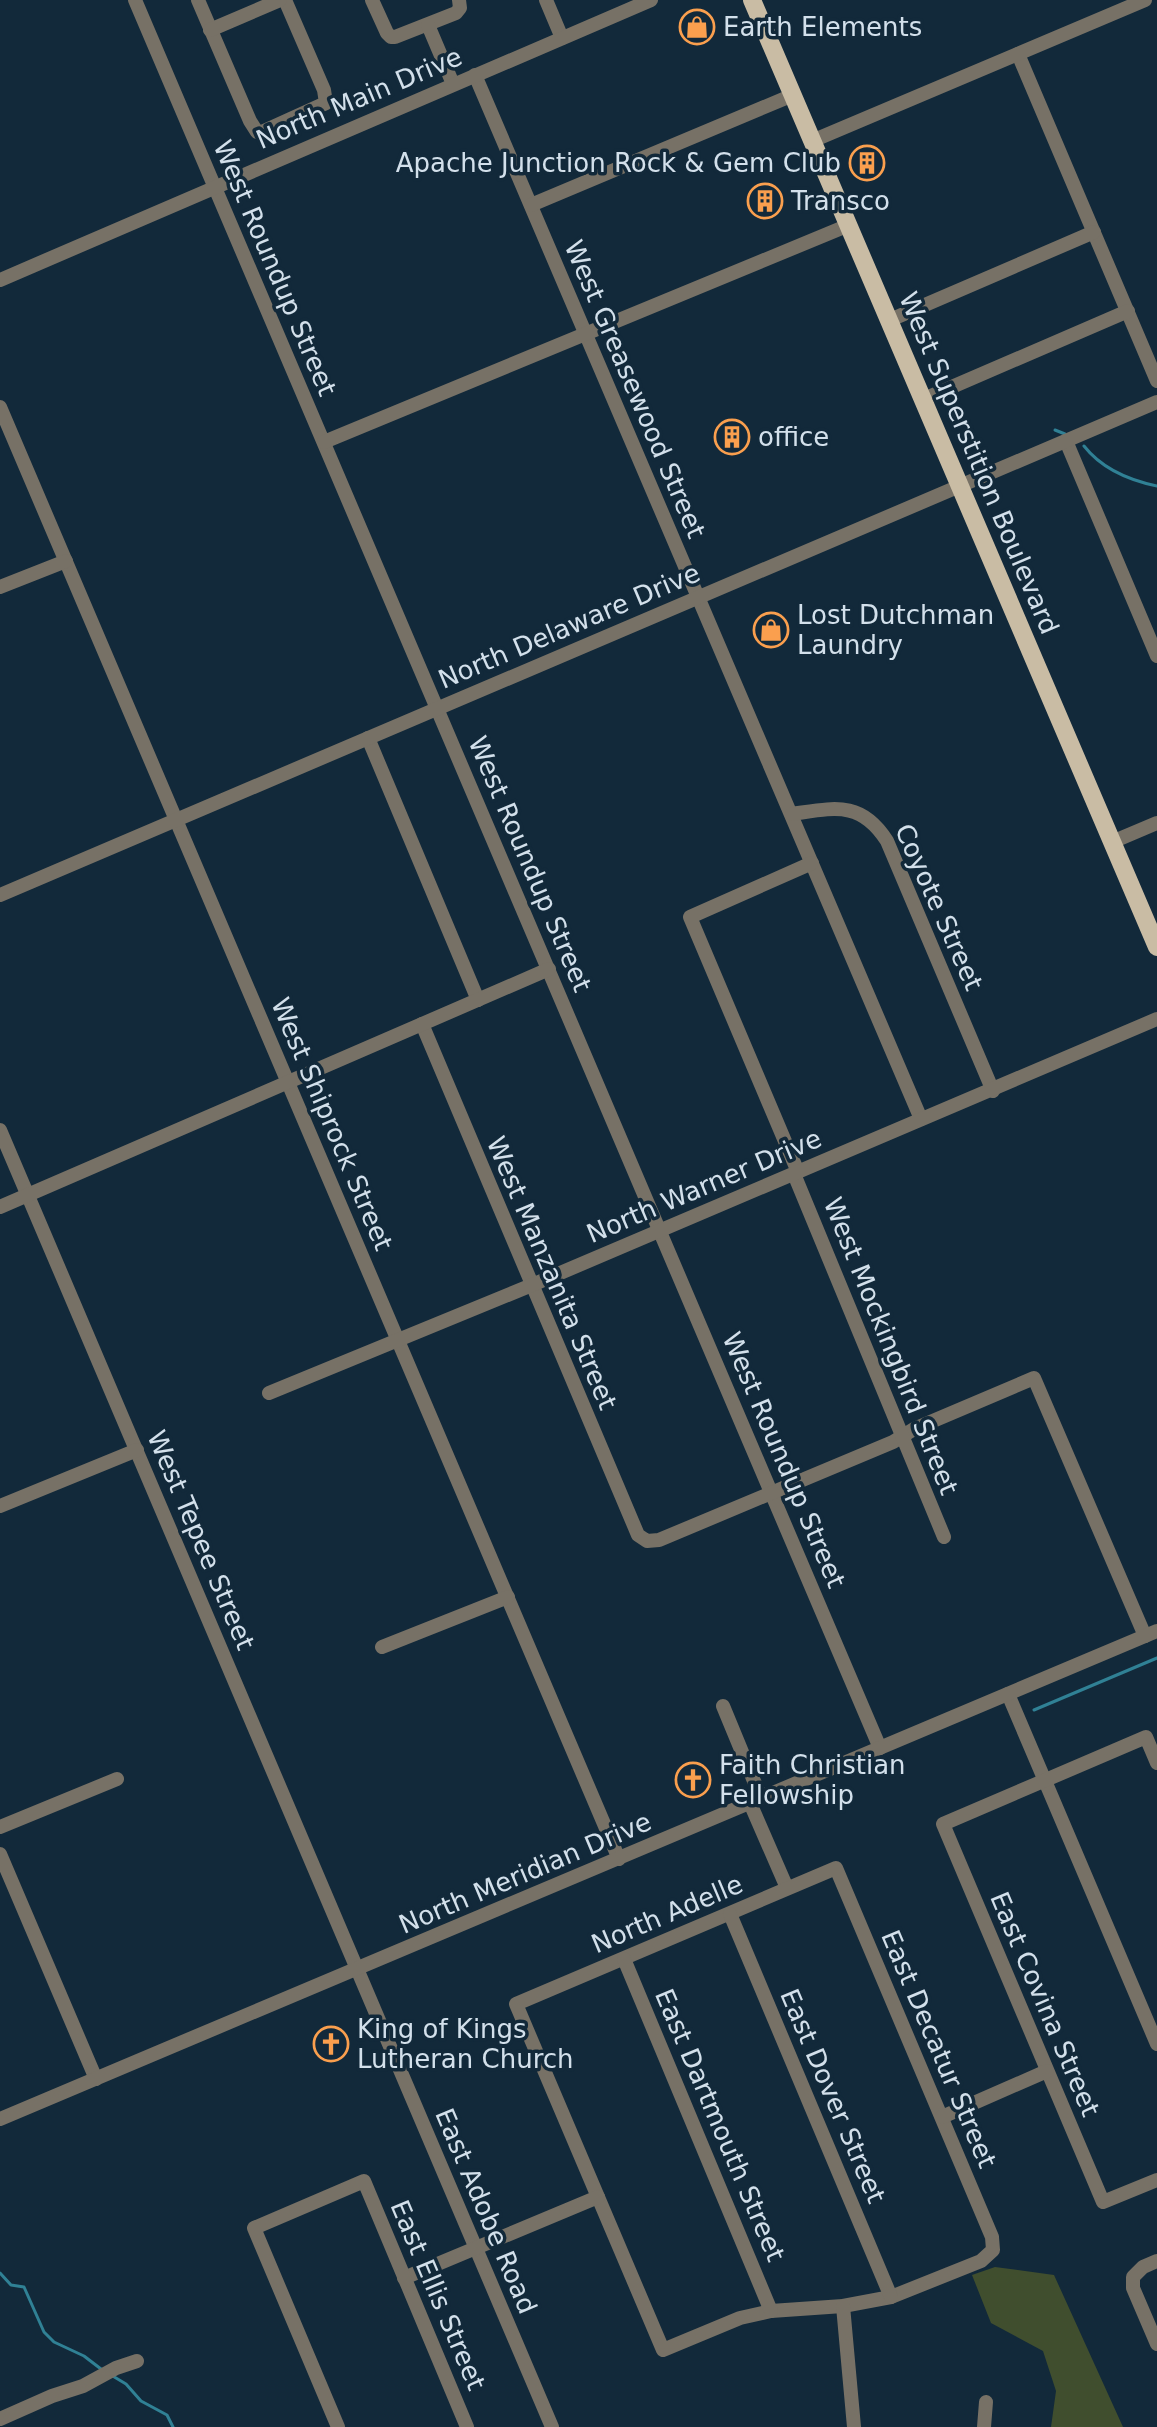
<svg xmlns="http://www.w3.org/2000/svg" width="1157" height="2427" viewBox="0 0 1157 2427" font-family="'DejaVu Sans',sans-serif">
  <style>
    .green { fill: #404e2e }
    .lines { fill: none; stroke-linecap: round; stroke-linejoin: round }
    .stream { stroke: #308195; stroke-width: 3 }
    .minor { stroke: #777166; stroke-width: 14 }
    .major { stroke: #c9bca4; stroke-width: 18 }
    .labels { text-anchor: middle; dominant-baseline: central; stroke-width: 7; stroke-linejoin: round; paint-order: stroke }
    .poi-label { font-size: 26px; fill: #d3e0eb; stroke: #12293a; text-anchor: start }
    .street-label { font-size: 26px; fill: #d3e0eb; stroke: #12293a }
  </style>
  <rect width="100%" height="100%" fill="#12293a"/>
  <path class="green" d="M995,2267l59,8 69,152h-72l5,-36 -13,-40 -52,-28 -19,-48z"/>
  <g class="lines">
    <g class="stream">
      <path d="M1055,430l10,4"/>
      <path d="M1084,446c18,23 44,34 73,40"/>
      <path d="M1034,1710l123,-52"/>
      <path d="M0,2273l11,12 13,2 20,45 10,10 30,14 17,13"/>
      <path d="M111,2375l15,9 15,17 26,14 6,12"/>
    </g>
    <g class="minor">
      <path d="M135,0l745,1748"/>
      <path d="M198,0l52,121 7,11h5l64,-29 -2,-13 -39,-90"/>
      <path d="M372,0l15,33 4,4h4l61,-24 4,-5 -1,-8"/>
      <path d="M546,0l16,38"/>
      <path d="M428,25l25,59"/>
      <path d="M210,30l70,-30"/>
      <path d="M1018,54l139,327"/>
      <path d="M475,75l446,1044"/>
      <path d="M812,141l333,-141"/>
      <path d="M531,205l262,-110"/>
      <path d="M0,280l651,-280"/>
      <path d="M890,320l204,-88"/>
      <path d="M924,399l204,-88"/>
      <path d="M0,407l619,1452"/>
      <path d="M1066,441l91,215"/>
      <path d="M324,442l525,-217"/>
      <path d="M0,587l66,-26"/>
      <path d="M368,738l110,262"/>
      <path d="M792,814c42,-6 69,-14 95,27l106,250"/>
      <path d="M1112,842l45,-19"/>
      <path d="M0,895l1157,-493"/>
      <path d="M422,1024l216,511 9,6 12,-1 234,-98 21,-13 120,-51 111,258"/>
      <path d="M0,1130l552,1297"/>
      <path d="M798,1172l-108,-255 122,-54"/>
      <path d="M794,1174l150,363"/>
      <path d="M0,1207l549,-238"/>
      <path d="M269,1393l263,-108 625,-266"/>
      <path d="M0,1506l137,-56"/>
      <path d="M382,1647l126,-50"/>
      <path d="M1008,1694l149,350"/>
      <path d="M723,1706l38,92"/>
      <path d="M1157,1763l-11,-26 -203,87 160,378 54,-22"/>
      <path d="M750,1803l37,85"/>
      <path d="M0,1827l117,-48"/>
      <path d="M0,1854l96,225"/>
      <path d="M836,1868l156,369 1,13 -12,11 -90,36 -48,9 -72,5 -31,7 -77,32 -147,-346z"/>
      <path d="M730,1914l161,383"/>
      <path d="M624,1959l147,352"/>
      <path d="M942,2117l105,-46"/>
      <path d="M0,2119l1157,-488"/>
      <path d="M1157,2261l-14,6 -10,10v11l24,56"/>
      <path d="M404,2278l194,-81"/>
      <path d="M843,2306l11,121"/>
      <path d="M0,2419l52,-23 31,-10 33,-18 21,-7"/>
      <path d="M338,2427l-84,-199 110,-47 103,246"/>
      <path d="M984,2427l2,-25"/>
    </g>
    <path class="major" d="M752,0l405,947"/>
  </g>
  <defs>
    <g id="shop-ring" transform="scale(1.8)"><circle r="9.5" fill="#12293a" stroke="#fa9f4e" stroke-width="1.5"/><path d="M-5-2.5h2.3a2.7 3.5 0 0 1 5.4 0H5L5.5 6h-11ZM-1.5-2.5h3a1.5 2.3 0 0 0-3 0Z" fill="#fa9f4e"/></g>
    <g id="building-ring" transform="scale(1.8)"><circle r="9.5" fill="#12293a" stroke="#fa9f4e" stroke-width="1.5"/><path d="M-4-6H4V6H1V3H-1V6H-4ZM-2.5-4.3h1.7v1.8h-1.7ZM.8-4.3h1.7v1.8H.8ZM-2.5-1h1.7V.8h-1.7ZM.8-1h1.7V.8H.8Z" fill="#fa9f4e"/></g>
    <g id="church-ring" transform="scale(1.8)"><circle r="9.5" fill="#12293a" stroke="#fa9f4e" stroke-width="1.5"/><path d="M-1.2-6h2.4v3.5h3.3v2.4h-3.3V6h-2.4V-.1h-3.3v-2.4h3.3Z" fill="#fa9f4e"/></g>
  </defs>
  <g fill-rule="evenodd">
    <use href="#shop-ring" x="697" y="27"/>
    <use href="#building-ring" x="867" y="163"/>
    <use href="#building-ring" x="765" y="201"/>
    <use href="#building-ring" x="732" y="437"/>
    <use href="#shop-ring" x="771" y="630"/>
    <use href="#church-ring" x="693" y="1780"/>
    <use href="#church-ring" x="331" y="2044"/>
  </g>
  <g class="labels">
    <g class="poi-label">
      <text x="723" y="27">Earth Elements</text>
      <text x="841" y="163" text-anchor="end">Apache Junction Rock &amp; Gem Club</text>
      <text x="791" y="201">Transco</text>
      <text x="758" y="437">office</text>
      <text x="797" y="615">Lost Dutchman<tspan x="797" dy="30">Laundry</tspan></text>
      <text x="719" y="1765">Faith Christian<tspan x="719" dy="30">Fellowship</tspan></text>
      <text x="357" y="2029">King of Kings<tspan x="357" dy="30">Lutheran Church</tspan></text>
    </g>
    <g class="street-label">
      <text transform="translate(359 98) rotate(-23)">North Main Drive</text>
      <text transform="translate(275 268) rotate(67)">West Roundup Street</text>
      <text transform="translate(635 389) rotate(67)">West Greasewood Street</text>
      <text transform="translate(979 463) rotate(67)">West Superstition Boulevard</text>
      <text transform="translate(569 626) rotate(-23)">North Delaware Drive</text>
      <text transform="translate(530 864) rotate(67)">West Roundup Street</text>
      <text transform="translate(939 907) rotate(66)">Coyote Street</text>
      <text transform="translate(332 1124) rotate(67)">West Shiprock Street</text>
      <text transform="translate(704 1186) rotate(-23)">North Warner Drive</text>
      <text transform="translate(552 1273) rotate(67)">West Manzanita Street</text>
      <text transform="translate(891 1346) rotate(68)">West Mockingbird Street</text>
      <text transform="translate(784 1460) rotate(67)">West Roundup Street</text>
      <text transform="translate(201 1540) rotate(67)">West Tepee Street</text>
      <text transform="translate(525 1873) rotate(-23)">North Meridian Drive</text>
      <text transform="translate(667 1914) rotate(-23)">North Adelle</text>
      <text transform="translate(1045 2004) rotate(67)">East Covina Street</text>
      <text transform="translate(939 2049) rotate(67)">East Decatur Street</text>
      <text transform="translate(833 2096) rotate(67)">East Dover Street</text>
      <text transform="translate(720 2125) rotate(67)">East Dartmouth Street</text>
      <text transform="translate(486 2211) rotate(67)">East Adobe Road</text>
      <text transform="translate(438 2295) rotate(67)">East Ellis Street</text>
    </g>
  </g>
</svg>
